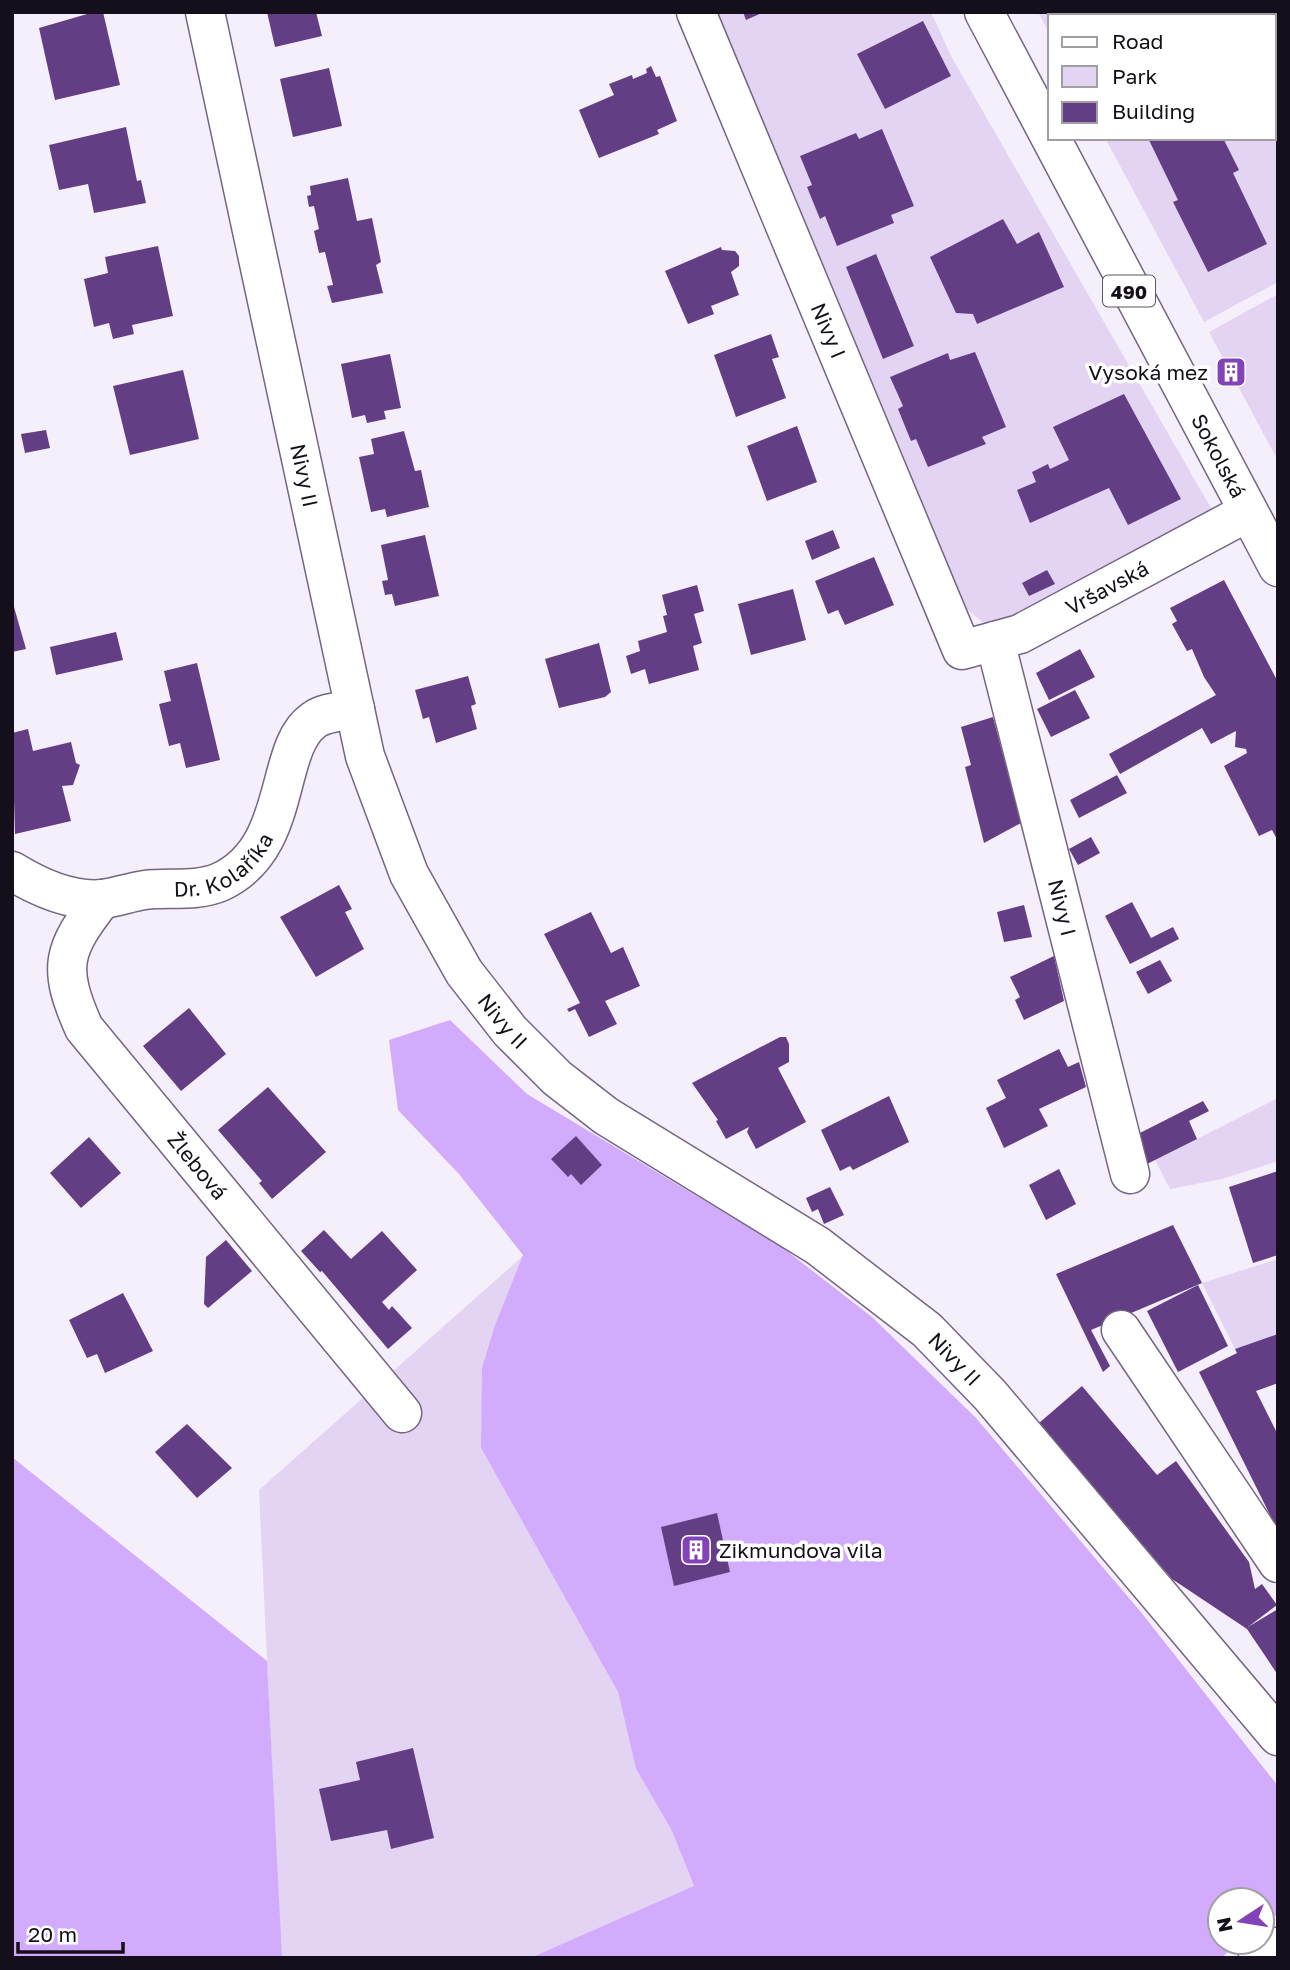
<svg xmlns="http://www.w3.org/2000/svg" width="1290" height="1970" viewBox="0 0 1290 1970" font-family="'Golos Text',sans-serif">
  <style>
    .green { fill: #e3d4f4 }
    .forest { fill: #d3abfc }
    .building { fill: #643e85 }
    .lines { fill: none; stroke-linecap: round; stroke-linejoin: round }
    .minor-casing { stroke: #746682; stroke-width: 41 }
    .major-casing { stroke: #746682; stroke-width: 41 }
    .minor { stroke: #fff; stroke-width: 38 }
    .major { stroke: #fff; stroke-width: 38 }
    .labels { text-anchor: middle; dominant-baseline: central; stroke-width: 7; stroke-linejoin: round; paint-order: stroke }
    .shield { fill: #fff; stroke: #5a575f; stroke-width: 2 }
    .shield-label { font-size: 19px; font-weight: bold; fill: #140f1a }
    .street-label { font-size: 21px; fill: #140f1a; stroke: #fff }
    .poi-label { font-size: 21px; fill: #140f1a; stroke: #fff; text-anchor: end }
  </style>
  <rect width="100%" height="100%" fill="#f5effc"/>
  <g class="green">
    <path d="M717,12h214l20,44 264,459 -199,100 -31,9 -22,-18z"/>
    <path d="M1038,12h240v270l-74,40 -99,-184h169v-122h-224v19z"/>
    <path d="M1278,294v167l-69,-129z"/>
    <path d="M1278,1098v63l-56,18 -52,10 -15,-29z"/>
    <path d="M524,1255l-29,70 -14,123 137,244 18,77 36,62 22,56 -164,71h-249l-22,-468z"/>
    <path d="M1278,1259v75l-43,15 -33,-66z"/>
  </g>
  <g class="forest">
    <path d="M450,1020l77,74 256,154 89,69 104,101 164,193 138,175v128l-16,11v-25h-42v42h20l-19,16h-691l164,-72 -22,-55 -36,-62 -18,-77 -137,-244 1,-80 13,-43 28,-70 -64,-81 -61,-64 -9,-70z"/>
    <path d="M12,1457l255,204 15,297h-270z"/>
  </g>
  <g class="building">
    <path d="M94,12h9l17,73 -65,15 -16,-72z"/>
    <path d="M267,12h49l6,24 -47,11z"/>
    <path d="M743,12h21l-18,8z"/>
    <path d="M1079,12h82l1,4h-81z"/>
    <path d="M923,21l28,55 -66,33 -28,-55z"/>
    <path d="M651,66l5,11 4,-1 17,45 -20,9 2,4 -60,24 -20,-48 35,-15 -5,-11 23,-9 1,4 14,-6 -1,-4z"/>
    <path d="M329,68l13,58 -49,11 -13,-58z"/>
    <path d="M126,127l11,54 4,-1 5,23 -52,10 -6,-29 -29,6 -10,-45z"/>
    <path d="M882,129l32,77 -23,9 3,8 -57,23 -12,-30 -5,3 -13,-32 5,-2 -12,-29 56,-23 3,6z"/>
    <path d="M1148,138h75l16,32 -6,3 34,71 -59,28 -35,-70 5,-2z"/>
    <path d="M348,178l9,43 15,-3 9,44 -5,3 7,28 -51,10 -5,-17 6,-1 -8,-33 -6,1 -5,-22 5,-2 -5,-23 -5,1 -2,-11 4,-1 -1,-9z"/>
    <path d="M1003,219l14,25 22,-12 25,55 -87,37 -4,-10 -17,-1 -26,-56z"/>
    <path d="M158,246l15,70 -41,9 2,9 -21,5 -4,-16 -15,4 -10,-48 24,-6 -3,-16z"/>
    <path d="M721,247l1,3 13,1 4,5v10l-8,6 8,23 -28,11 3,8 -26,10 -23,-53z"/>
    <path d="M876,254l38,92 -31,13 -37,-92z"/>
    <path d="M771,334l8,23 -7,2 14,39 -50,19 -22,-62z"/>
    <path d="M975,352l31,75 -24,10 4,7 -58,23 -12,-28 -5,2 -13,-32 5,-3 -13,-29 58,-24 2,7z"/>
    <path d="M390,354l11,54 -17,3 2,8 -19,4 -2,-8 -13,3 -11,-54z"/>
    <path d="M1230,358l12,23 -10,6 -13,-23z"/>
    <path d="M183,370l16,69 -69,16 -17,-69z"/>
    <path d="M1124,394l57,105 -53,26 -19,-37 -79,35 -13,-33 19,-8 -4,-10 16,-8 2,5 19,-9 -16,-33z"/>
    <path d="M797,426l20,56 -50,19 -20,-55z"/>
    <path d="M46,430l4,18 -25,5 -4,-19z"/>
    <path d="M404,431l11,40 6,-1 8,37 -42,10 -2,-8 -14,3 -12,-55 15,-3 -3,-15z"/>
    <path d="M833,530l7,18 -28,12 -7,-19z"/>
    <path d="M425,535l14,61 -44,10 -3,-12 -7,1 -3,-14 6,-1 -7,-35z"/>
    <path d="M874,557l20,48 -49,20 -7,-15 -10,4 -13,-33z"/>
    <path d="M1047,570l8,14 -26,12 -7,-13z"/>
    <path d="M1224,580l54,102v159l-6,-11 -13,6 -35,-70 23,-13 -1,-4 -11,-2 1,-16 -25,13 -9,-16 -82,46 -11,-20 107,-59 -12,-18 -12,-28 -5,2 -15,-27 5,-3 -7,-13z"/>
    <path d="M697,585l7,26 -10,3 8,29 -9,3 6,24 -50,14 -4,-15 -14,5 -5,-18 14,-5 -2,-10 29,-9 -4,-16 4,-1 -5,-20z"/>
    <path d="M793,589l13,51 -55,15 -13,-51z"/>
    <path d="M12,600l14,49 -14,3z"/>
    <path d="M116,632l7,28 -67,15 -6,-28z"/>
    <path d="M599,643l12,49 -6,5 -46,11 -14,-49z"/>
    <path d="M1080,649l15,28 -46,23 -13,-27z"/>
    <path d="M197,663l23,97 -34,8 -6,-25 -11,3 -10,-42 12,-3 -7,-30z"/>
    <path d="M468,676l8,28 -5,2 6,23 -41,14 -7,-26 -6,2 -8,-29z"/>
    <path d="M1075,690l15,28 -39,19 -14,-28z"/>
    <path d="M993,717l28,106 -37,20 -19,-76 6,-2 -10,-38z"/>
    <path d="M28,729l5,22 38,-9 5,21 4,2 -7,20 -11,1 9,35 -56,13 -3,-101z"/>
    <path d="M1117,775l10,18 -48,25 -9,-18z"/>
    <path d="M1091,837l9,16 -22,12 -9,-16z"/>
    <path d="M339,885l13,24 -7,3 19,37 -48,28 -36,-60z"/>
    <path d="M1132,902l19,36 22,-11 6,12 -49,25 -25,-48z"/>
    <path d="M1024,905l8,32 -28,5 -7,-30z"/>
    <path d="M591,912l20,41 12,-6 17,39 -35,15 12,23 -28,13 -14,-28 -6,3 -2,-3 13,-6 -36,-69z"/>
    <path d="M1054,956l10,45 -40,19 -9,-20 5,-3 -10,-20z"/>
    <path d="M1160,960l12,21 -24,13 -12,-22z"/>
    <path d="M189,1008l37,46 -45,37 -38,-45z"/>
    <path d="M780,1037h6l3,7v18l-11,6 28,54 -50,27 -9,-17 2,-5 -23,12 -10,-18 2,-1 -26,-37z"/>
    <path d="M1059,1049l9,18 11,-5 7,25 -47,22 9,17 -44,22 -18,-40 20,-10 -9,-18z"/>
    <path d="M268,1087l58,65 -54,47 -13,-16 3,-2 -44,-51z"/>
    <path d="M889,1096l20,46 -56,28 -3,-4 -10,5 -19,-41z"/>
    <path d="M1203,1101l6,10 -20,10 8,18 -50,25 -15,-27z"/>
    <path d="M576,1136l26,29 -21,20 -10,-11 -3,3 -17,-18z"/>
    <path d="M89,1137l32,36 -40,35 -31,-35z"/>
    <path d="M1059,1169l17,35 -30,16 -17,-35z"/>
    <path d="M1278,1171v84l-25,8 -24,-76z"/>
    <path d="M830,1187l14,28 -20,9 -6,-15 -6,3 -6,-14z"/>
    <path d="M1173,1225l29,58 -111,47 19,36 -7,6 -47,-98z"/>
    <path d="M324,1230l27,29 31,-28 35,39 -35,32 7,8 3,-4 20,22 -24,21 -66,-78 -2,1 -19,-21z"/>
    <path d="M226,1240l26,31 -44,37 -4,-4 2,-47z"/>
    <path d="M1198,1285l30,61 -50,26 -31,-61z"/>
    <path d="M123,1293l30,58 -48,22 -8,-19 -10,4 -18,-38z"/>
    <path d="M1278,1334v49l-22,8 22,44v96l-79,-159 38,-19 -2,-4z"/>
    <path d="M1082,1386l75,89 19,-14 73,101 6,27 7,-5 15,21 -29,22 30,-18v66l-31,-46 -75,-50 -133,-156z"/>
    <path d="M187,1424l45,44 -35,30 -42,-46z"/>
    <path d="M717,1513l13,59 -56,14 -13,-59z"/>
    <path d="M413,1748l21,90 -43,11 -4,-19 -56,11 -12,-52 41,-9 -4,-18z"/>
  </g>
  <g class="lines">
    <g class="minor-casing">
      <g id="minor">
        <path id="s1" d="M205,12l160,744 44,118 55,98 46,59 47,47 49,38 212,130 109,84 63,65 288,341"/>
        <path id="s2" d="M696,12l266,638 58,-16 228,-122"/>
        <path id="s3" d="M995,641l135,533"/>
        <path id="s4" d="M12,871c26,16 60,31 91,28 14,-2 28,-7 42,-9 24,-3 52,2 75,-8 74,-34 53,-134 94,-162 11,-8 27,-8 41,-11"/>
        <path id="s5" d="M102,899c-40,51 -45,68 -18,129l318,385"/>
        <path d="M1121,1330l157,233"/>
        <path d="M1258,1958l20,-11"/>
      </g>
    </g>
    <g class="major-casing">
      <g id="major">
        <path id="s6" d="M984,12l294,555"/>
      </g>
    </g>
    <use href="#minor" class="minor"/>
    <use href="#major" class="major"/>
  </g>
  <defs>
    <g id="building-square" transform="scale(1.575)"><rect x="-9" y="-9" width="18" height="18" rx="4" fill="#8342b7" stroke="#fff"/><path d="M-4-6H4V6H1V3H-1V6H-4ZM-2.5-4.3h1.7v1.8h-1.7ZM.8-4.3h1.7v1.8H.8ZM-2.5-1h1.7V.8h-1.7ZM.8-1h1.7V.8H.8Z" fill="#fff"/></g>
  </defs>
  <g fill-rule="evenodd">
    <use href="#building-square" x="1231" y="372"/>
    <use href="#building-square" x="696" y="1550"/>
  </g>
  <g class="labels">
    <rect class="shield" x="1103" y="275.5" width="52" height="31" rx="5"/>
    <g class="shield-label">
      <text x="1129" y="291">490</text>
    </g>
    <g class="street-label">
      <text stroke="none"><textPath href="#s2" startOffset="345">Nivy I</textPath></text>
      <text stroke="none"><textPath href="#s6" startOffset="502">Sokolská</textPath></text>
      <text stroke="none"><textPath href="#s1" startOffset="474">Nivy II</textPath></text>
      <text stroke="none"><textPath href="#s2" startOffset="850">Vršavská</textPath></text>
      <text stroke="none"><textPath href="#s4" startOffset="226">Dr. Kolaříka</textPath></text>
      <text stroke="none"><textPath href="#s3" startOffset="275">Nivy I</textPath></text>
      <text stroke="none"><textPath href="#s1" startOffset="1062">Nivy II</textPath></text>
      <text stroke="none"><textPath href="#s5" startOffset="320">Žlebová</textPath></text>
      <text stroke="none"><textPath href="#s1" startOffset="1629">Nivy II</textPath></text>
    </g>
    <g class="poi-label">
      <text x="1208" y="372">Vysoká mez</text>
      <text x="719" y="1550" text-anchor="start">Zikmundova vila</text>
    </g>
  </g>
  <rect width="1290" height="1970" fill="none" stroke="#140f1a" stroke-width="28"/>
  <rect x="1048" y="14" width="228" height="126" fill="#ffffff" stroke="#a19fa3" stroke-width="2"/>
  <rect x="1062" y="37" width="35" height="10" fill="#ffffff" stroke="#a19fa3" stroke-width="2"/>
  <text x="1112" y="49" font-size="21" fill="#140f1a">Road</text>
  <rect x="1062" y="66" width="35" height="21" fill="#e3d4f4" stroke="#a19fa3" stroke-width="2"/>
  <text x="1112" y="84" font-size="21" fill="#140f1a">Park</text>
  <rect x="1062" y="102" width="35" height="21" fill="#643e85" stroke="#a19fa3" stroke-width="2"/>
  <text x="1112" y="119" font-size="21" fill="#140f1a">Building</text>
  <g transform="translate(1241 1921) rotate(258)"><circle r="33" fill="#ffffff" stroke="#a19fa3" stroke-width="2"/>
  <path d="M0-5L12 26L0 18L-12 26Z" fill="#8342b7"/>
  <text y="-10" font-size="19" font-weight="bold" text-anchor="middle" fill="#140f1a">N</text>
  </g>
  <path d="M18 1942v10h105v-10" fill="none" stroke="#140f1a" stroke-width="3.5"/>
  <text x="28" y="1942" font-size="21" fill="#140f1a" stroke="#ffffff" stroke-width="5" paint-order="stroke">20 m</text>
</svg>
